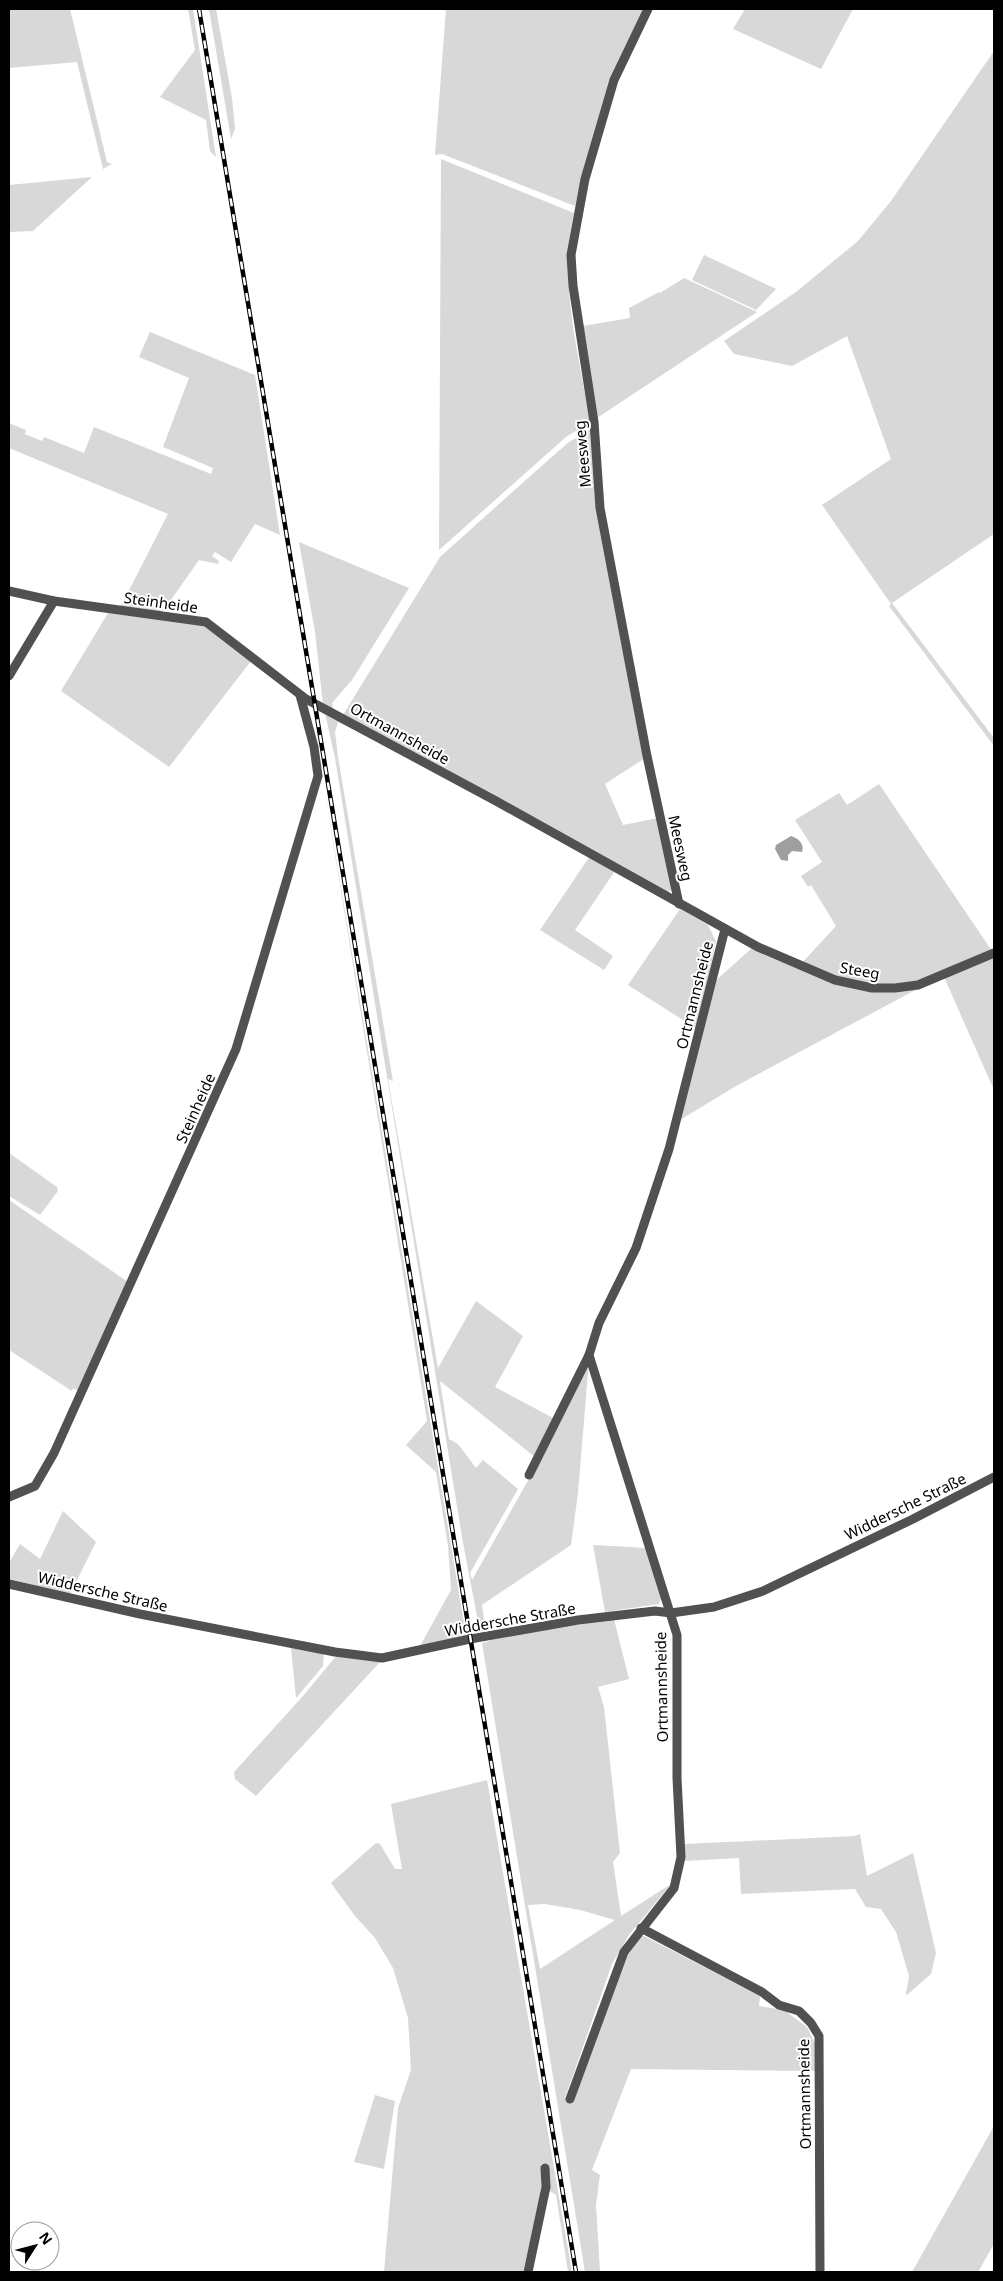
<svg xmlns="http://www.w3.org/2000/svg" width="1003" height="2281" viewBox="0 0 1003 2281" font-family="'Noto Sans',sans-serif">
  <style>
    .green { fill: #d8d8d8; fill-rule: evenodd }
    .water { fill: #9f9f9f }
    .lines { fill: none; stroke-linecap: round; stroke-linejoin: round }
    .minor { stroke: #515151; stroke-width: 9 }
    .rail-casing { stroke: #000; stroke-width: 4.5 }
    .rail { stroke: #fff; stroke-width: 2.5; stroke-dasharray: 8; stroke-linecap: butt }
    .labels { text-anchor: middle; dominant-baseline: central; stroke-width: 4; stroke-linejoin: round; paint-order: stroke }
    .street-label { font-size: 15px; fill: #000; stroke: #fff }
  </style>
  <rect width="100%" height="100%" fill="#fff"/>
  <g class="green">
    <path d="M9,9h61l37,153 5,2 -9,5 -26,-107 -68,6z"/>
    <path d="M188,9h5l23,148 -6,-6 -4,-31 -46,-23 35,-47z"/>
    <path d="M209,9h7l16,89 3,31 -4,10z"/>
    <path d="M446,9h198l-62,168 -7,29 -133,-52 -7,1z"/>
    <path d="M745,9h108l-32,60 -88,-40z"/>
    <path d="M994,51v483l-102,69 102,135v8l-105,-140 2,-2 -69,-99 69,-46 -44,-123 -55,30 -58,-12 -10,-13 72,-49 62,-51 33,-40z"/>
    <path d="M441,159l133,54c-16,68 5,141 16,209l-24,15 -127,113z"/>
    <path d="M92,177l-59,54 -24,1v-47z"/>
    <path d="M704,255l72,34 -20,21 -64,-30z"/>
    <path d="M684,278l73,34 -160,106 -14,-92 47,-8 -1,-10 30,-16 1,1z"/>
    <path d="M150,332l105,43 25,160 -25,-11 -24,38 -16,-10 -3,4 7,5 -1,3 -19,-4 -33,47 -7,6 -39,-5 48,-94 -159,-66v-25l17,7 -1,4 17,7 2,-4 40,16 10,-26 117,47 2,-6 -50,-21 26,-69 -50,-21z"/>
    <path d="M591,429l54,329 -40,26 18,41 35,-7 15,68 -2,5 -5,1 -323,-177 97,-158 97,-87 32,-28z"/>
    <path d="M299,542l110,46 -57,92 -20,23 1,7 -10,-6 -8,-72z"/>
    <path d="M108,613l98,12 45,36 -82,106 -108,-76z"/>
    <path d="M325,713l50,27 -37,-18 -3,10 3,25 55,324 -5,-2 50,289 38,-67 47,35 -28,51 60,32 -20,38 -95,-76 9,58 9,5 18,24 7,-8 35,29 -48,84 2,7 67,-119 50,-100 -11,132 -7,52 -89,60 4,26 -6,1 -17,-89 -128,-785z"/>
    <path d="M320,762l146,873 -46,11 31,-56 -3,-44 -12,-74 -30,-27 21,-24z"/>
    <path d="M879,784l113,167c-31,13 -64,32 -98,35 -31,3 -65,-11 -93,-22l35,-38 -25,-41 -3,2 -7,-11 21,-14 -27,-42 44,-27 8,12z"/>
    <path d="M590,856l25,15 -40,59 38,26 -9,14 -64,-40z"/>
    <path d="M680,909l28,16 8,17 -19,87 -69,-44z"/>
    <path d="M752,948l90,37 79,2 -185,99 -56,34 34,-138z"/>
    <path d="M994,956v134l-50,-113z"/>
    <path d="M9,1153l48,34 1,4 -18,24 -31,-19z"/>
    <path d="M9,1200l119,82 -50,109 -5,-3 -1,3 -63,-41z"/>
    <path d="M63,1511l33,31 -26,52 -61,-15v-16l11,-19 20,15z"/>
    <path d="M593,1545l54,3 15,48 -3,8 -54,8z"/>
    <path d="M614,1619l15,60 -31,8 6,20 16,146 -7,9 8,54 50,-32 -42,51 -17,29 -47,134 8,4 50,-139 17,-29 120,62 -1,10 25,4 23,17 9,19 1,25 -186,-2 -39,101 8,5 -4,30 4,67h-15l-103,-629 29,-9zM545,1904l35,6 35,10 -75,49 -12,-64z"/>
    <path d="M291,1648l33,5 -1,13 -27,32z"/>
    <path d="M337,1655l44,6 -125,135 -21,-17 -1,-7 69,-76z"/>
    <path d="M487,1780l85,492h-4l-12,-77 -8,-5 -1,-27 -6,1c3,36 -10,73 -18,108h-139l14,-164 13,-38 -3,-52 -15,-50 -18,-30 -20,-22 -24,-33 45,-40 4,1 15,25h7l-11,-65z"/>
    <path d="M860,1834l7,42 46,-23 23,100 -5,21 -24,21 -1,-1 3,-18 -13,-44 -15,-23 -15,-2 -11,-18 -114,5 -2,-36 -54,3v-17l170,-8z"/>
    <path d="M375,2095l20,6 -11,68 -30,-7z"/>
    <path d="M994,2126v118l-16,28h-66z"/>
  </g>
  <path class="water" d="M791,836c7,2 14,8 11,16l-10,-1 -4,4v6l-7,-1 -6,-11 1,-4z"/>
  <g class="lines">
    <g class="minor">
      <path d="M648,9l-34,71 -29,99 -14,76 2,31 21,136 6,86 47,248 32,148"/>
      <path d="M9,591l45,10 152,21 100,77 190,102 262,146 77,33 37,8h23l23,-3 76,-32"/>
      <path d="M9,676l45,-75"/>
      <path d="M529,1475l60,-120"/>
      <path d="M9,1497l26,-11 19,-33 182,-404 82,-273 -4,-29 -14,-52"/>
      <path d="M9,1584l131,30 195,38 47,6 88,-19 108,-19 77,-9 16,2 43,-6 49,-16 150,-72 81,-42"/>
      <path d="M641,1928l121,64 17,13 20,6 12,12 8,13 1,236"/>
      <path d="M570,2099l54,-147 50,-64 7,-31 -4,-79v-143l-88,-280 10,-32 37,-75 33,-99 56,-220"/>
      <path d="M528,2272l18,-85 -1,-19"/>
    </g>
    <g class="rail-casing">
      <path id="rail" d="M199,9l377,2263"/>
    </g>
    <use href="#rail" class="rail"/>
  </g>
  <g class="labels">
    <g class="street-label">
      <text transform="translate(582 454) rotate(-95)">Meesweg</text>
      <text transform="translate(161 602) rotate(8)">Steinheide</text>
      <text transform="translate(400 733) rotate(29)">Ortmannsheide</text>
      <text transform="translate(681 848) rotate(78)">Meesweg</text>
      <text transform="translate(860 970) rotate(10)">Steeg</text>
      <text transform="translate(694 995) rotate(-76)">Ortmannsheide</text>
      <text transform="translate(195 1108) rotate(-66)">Steinheide</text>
      <text transform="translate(905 1506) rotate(-26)">Widdersche Straße</text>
      <text transform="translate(103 1591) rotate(13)">Widdersche Straße</text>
      <text transform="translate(510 1619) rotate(-10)">Widdersche Straße</text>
      <text transform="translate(661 1687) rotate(-91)">Ortmannsheide</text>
      <text transform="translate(804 2094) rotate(-91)">Ortmannsheide</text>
    </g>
  </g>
  <rect width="1003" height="2281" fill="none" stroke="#000000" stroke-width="20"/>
  <g transform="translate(35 2246) rotate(54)"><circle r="24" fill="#ffffff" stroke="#999999"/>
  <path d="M0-4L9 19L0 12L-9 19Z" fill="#000000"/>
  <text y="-8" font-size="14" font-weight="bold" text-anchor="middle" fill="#000000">N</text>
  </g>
</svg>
